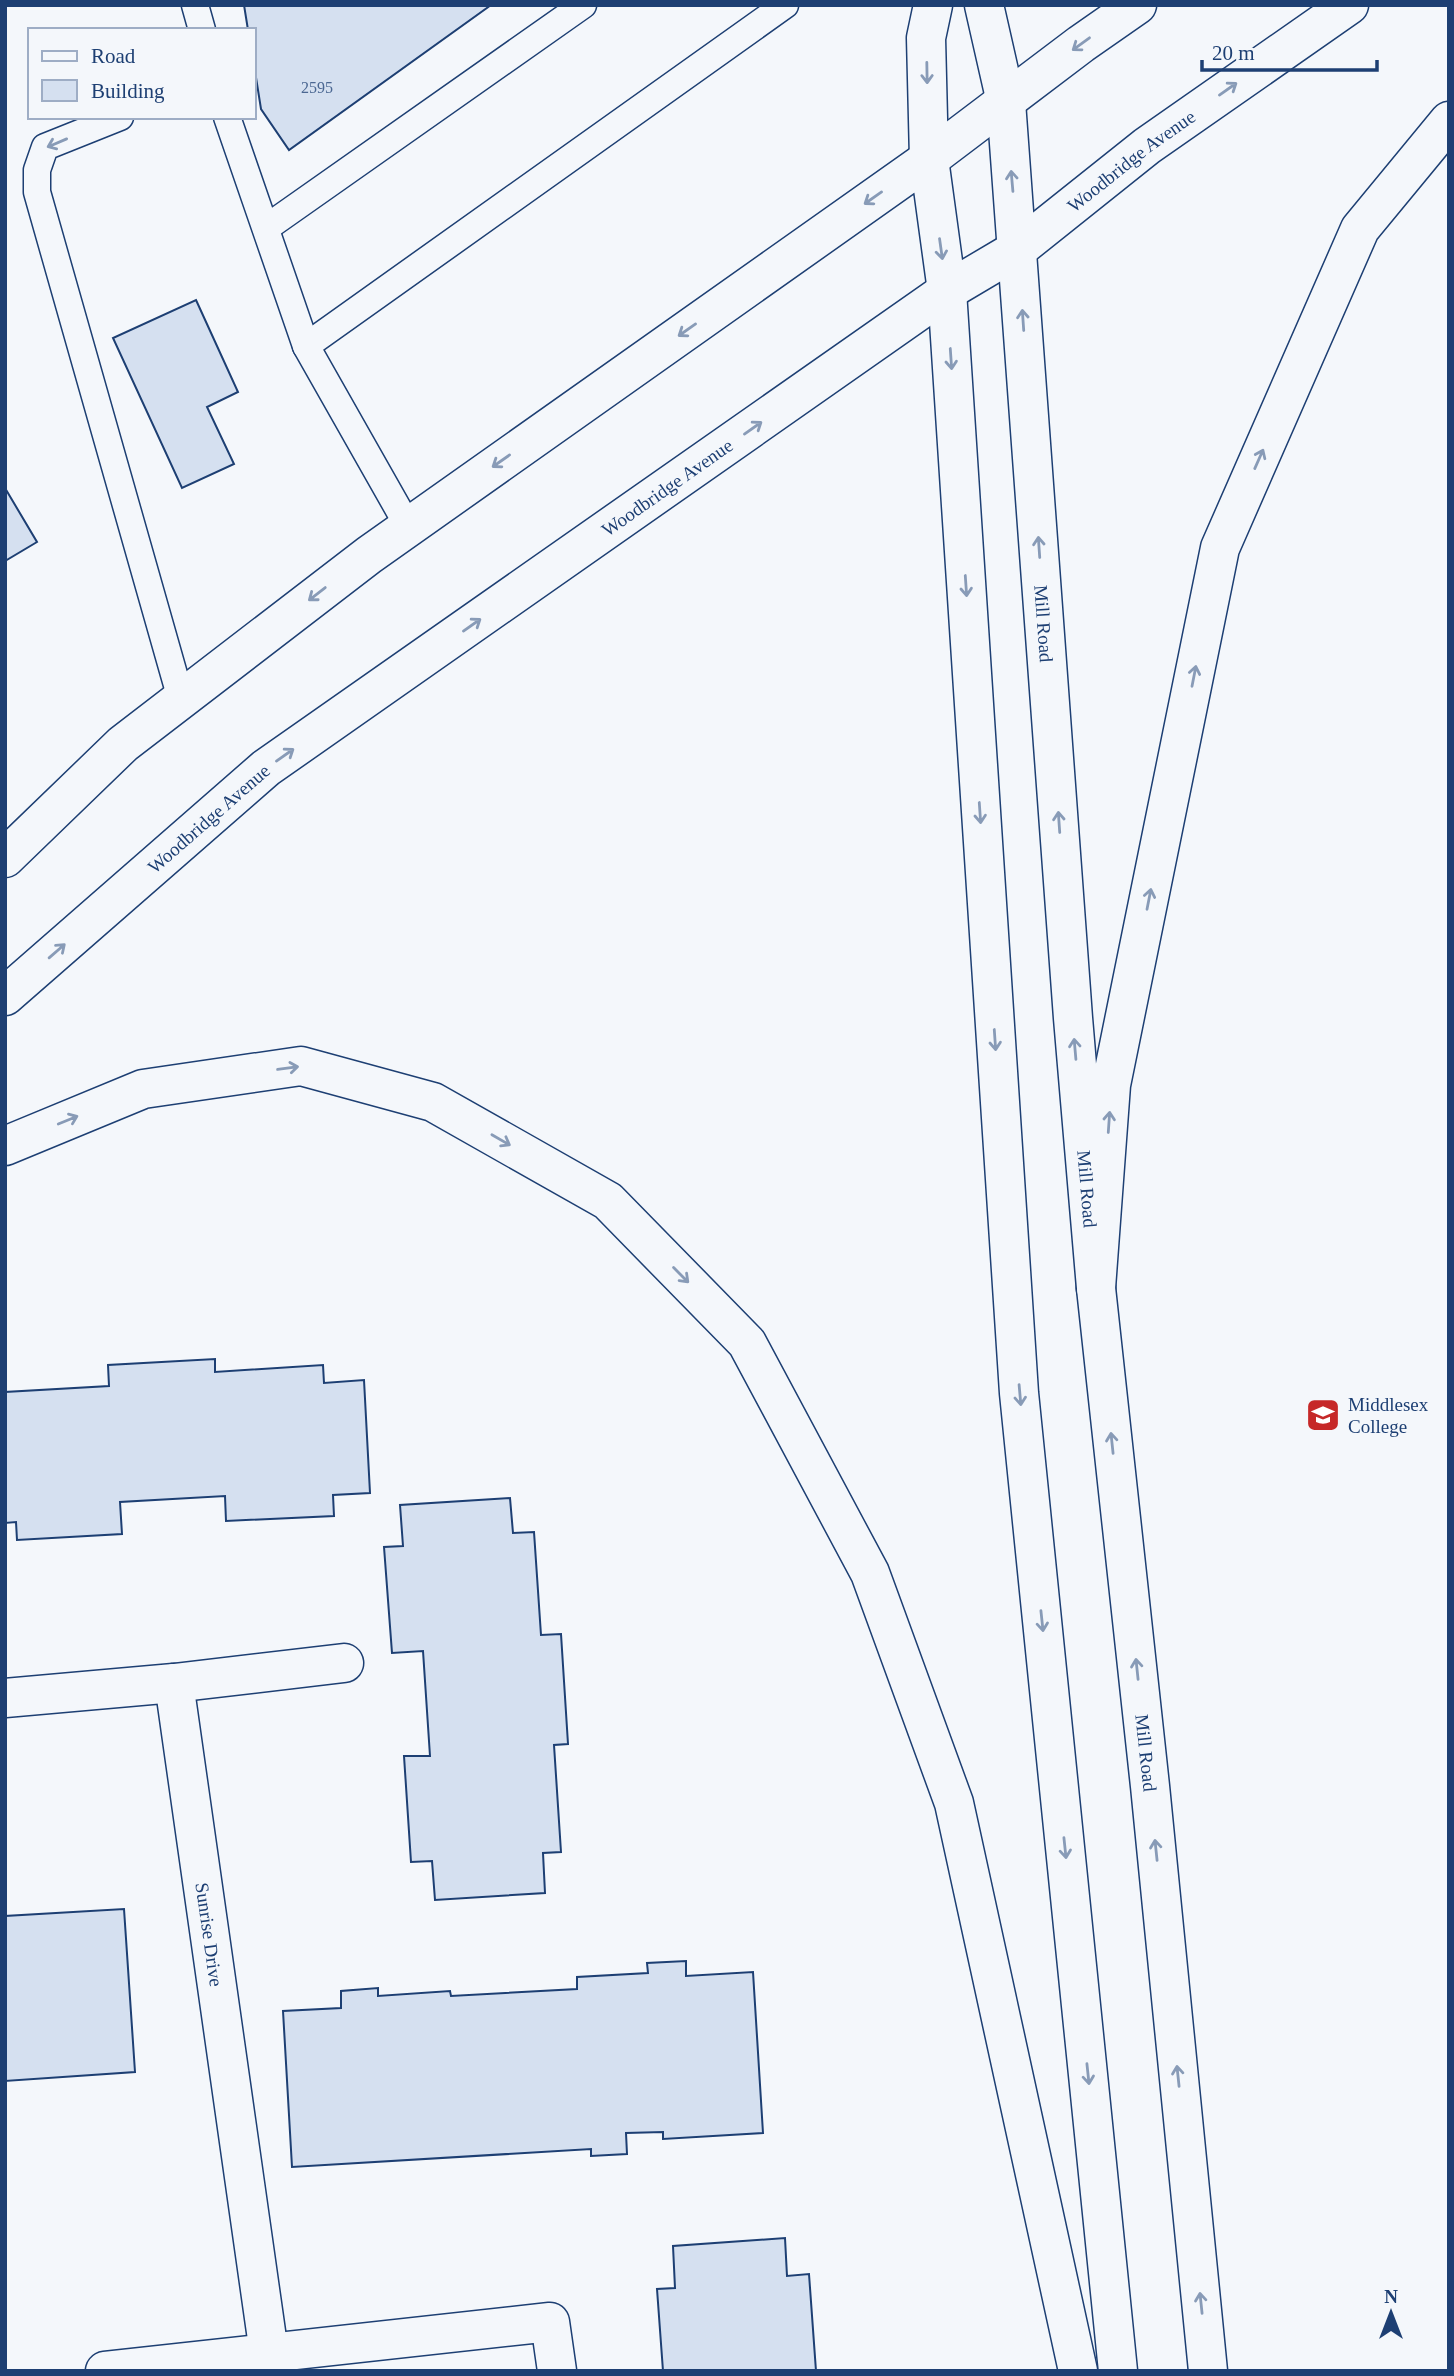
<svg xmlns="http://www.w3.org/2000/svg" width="1454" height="2376" viewBox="0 0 1454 2376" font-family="Georgia,serif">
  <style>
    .building { fill: #d5e0f0; stroke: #1d3f73; stroke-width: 2 }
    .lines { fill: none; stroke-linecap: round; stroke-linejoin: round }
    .lane-casing { stroke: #1d3f73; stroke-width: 29 }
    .street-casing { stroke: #1d3f73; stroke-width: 41 }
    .secondary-casing { stroke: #1d3f73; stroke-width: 41 }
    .primary-casing { stroke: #1d3f73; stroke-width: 41 }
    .lane { stroke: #f4f7fb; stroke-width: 26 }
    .street { stroke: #f4f7fb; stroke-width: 38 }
    .secondary { stroke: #f4f7fb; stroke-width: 38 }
    .primary { stroke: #f4f7fb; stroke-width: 38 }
    .oneway { stroke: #889bb7 }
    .labels { text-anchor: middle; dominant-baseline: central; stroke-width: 5; stroke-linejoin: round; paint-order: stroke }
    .number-label { font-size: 16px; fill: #4b6792 }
    .street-label { font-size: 19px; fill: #1d3f73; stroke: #f4f7fb }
    .poi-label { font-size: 19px; fill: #1d3f73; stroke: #f4f7fb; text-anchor: start }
  </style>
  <rect width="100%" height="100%" fill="#f4f7fb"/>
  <g class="building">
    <path d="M244,5h247l-202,145 -28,-41 -7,-44v-35h-6z"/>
    <path d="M196,300l42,92 -31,15 27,57 -52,24 -69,-150z"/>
    <path d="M5,488l32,54 -32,19z"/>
    <path d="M215,1359v13l108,-7 1,18 40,-3 6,113 -37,2 1,21 -108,5 -1,-25 -105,6 2,32 -105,6 -1,-18 -11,1v-131l104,-6 -1,-21z"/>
    <path d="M510,1498l3,35 21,-1 7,103 20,-1 7,110 -14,1 7,107 -18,1 2,40 -110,7 -3,-39 -21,1 -7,-106h26l-7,-105 -31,2 -8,-106 19,-1 -3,-41z"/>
    <path d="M124,1909l11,163 -130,9v-165z"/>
    <path d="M686,1961v15l67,-4 10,161 -100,6v-7l-37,1 1,21 -36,2v-7l-299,18 -9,-156 58,-3v-17l37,-3v8l72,-5 1,5 126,-7v-12l71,-4 -1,-10z"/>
    <path d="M785,2238l2,38 22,-2 7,97h-153l-6,-82 18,-1 -2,-42z"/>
  </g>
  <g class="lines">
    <g class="lane-casing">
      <g id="lane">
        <path d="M195,5l7,25"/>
        <path d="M120,117l-75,30 -8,23v22l144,507"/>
        <path d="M227,117l79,229"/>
        <path d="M266,228l317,-223"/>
        <path d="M408,526l-102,-180 479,-341"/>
      </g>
    </g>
    <g class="street-casing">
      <g id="street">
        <path d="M984,5l22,97"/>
        <path d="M929,159l-3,-121 7,-33"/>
        <path id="s1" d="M174,1683l95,670"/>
        <path d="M5,1698l169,-15 170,-20"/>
        <path d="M105,2371l445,-49 7,49"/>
      </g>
    </g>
    <g class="secondary-casing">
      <g id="secondary">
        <path id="s2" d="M1006,102l67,916 23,270 54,498 58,585"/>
        <path d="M5,858l118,-114 246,-189 560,-396 18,132 72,1102 99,978"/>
        <path id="s3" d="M5,996l261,-228 681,-477"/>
        <path d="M5,1146l138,-57 158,-23 132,36 175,99 139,142 123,230 84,230 124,568"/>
      </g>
    </g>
    <g class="primary-casing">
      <g id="primary">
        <path d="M929,159l152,-115 56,-39"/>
        <path id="s4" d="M947,291l71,-42 129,-103 202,-141"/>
        <path d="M1096,1288l15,-203 109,-537 140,-319 89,-108"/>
      </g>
    </g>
    <use href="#lane" class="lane"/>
    <use href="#street" class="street"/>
    <use href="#secondary" class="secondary"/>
    <use href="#primary" class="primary"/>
  </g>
  <defs><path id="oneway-shaft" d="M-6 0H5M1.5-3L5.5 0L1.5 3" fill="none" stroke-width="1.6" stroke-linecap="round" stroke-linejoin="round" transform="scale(1.75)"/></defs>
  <g class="oneway">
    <use href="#oneway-shaft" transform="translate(1081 44) rotate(144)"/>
    <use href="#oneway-shaft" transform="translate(927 73) rotate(89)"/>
    <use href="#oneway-shaft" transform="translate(1228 89) rotate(-35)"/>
    <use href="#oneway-shaft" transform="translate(57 143) rotate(157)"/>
    <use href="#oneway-shaft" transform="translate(1012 181) rotate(-95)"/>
    <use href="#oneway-shaft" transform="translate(873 198) rotate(145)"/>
    <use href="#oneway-shaft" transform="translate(941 249) rotate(82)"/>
    <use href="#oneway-shaft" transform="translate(1023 320) rotate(-94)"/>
    <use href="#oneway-shaft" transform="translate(687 330) rotate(145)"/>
    <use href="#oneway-shaft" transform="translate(951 359) rotate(86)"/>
    <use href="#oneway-shaft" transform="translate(753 428) rotate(-35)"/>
    <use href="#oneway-shaft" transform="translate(1259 459) rotate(-66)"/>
    <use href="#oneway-shaft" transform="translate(501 461) rotate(145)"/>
    <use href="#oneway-shaft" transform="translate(1039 547) rotate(-94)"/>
    <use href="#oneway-shaft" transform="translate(966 586) rotate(86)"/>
    <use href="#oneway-shaft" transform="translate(317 594) rotate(142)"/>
    <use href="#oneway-shaft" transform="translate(472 625) rotate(-35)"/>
    <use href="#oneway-shaft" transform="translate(1194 676) rotate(-79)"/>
    <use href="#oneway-shaft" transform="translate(285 755) rotate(-35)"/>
    <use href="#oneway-shaft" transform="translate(980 813) rotate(86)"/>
    <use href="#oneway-shaft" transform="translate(1059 822) rotate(-94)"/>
    <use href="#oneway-shaft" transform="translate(1149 899) rotate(-79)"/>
    <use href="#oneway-shaft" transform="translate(57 951) rotate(-41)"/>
    <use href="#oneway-shaft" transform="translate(995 1040) rotate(86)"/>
    <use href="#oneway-shaft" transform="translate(1075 1049) rotate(-95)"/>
    <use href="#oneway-shaft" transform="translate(288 1068) rotate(-8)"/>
    <use href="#oneway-shaft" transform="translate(68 1120) rotate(-22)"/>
    <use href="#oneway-shaft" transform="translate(1109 1122) rotate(-86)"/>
    <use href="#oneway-shaft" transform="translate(501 1140) rotate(30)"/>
    <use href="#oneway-shaft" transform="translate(681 1275) rotate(45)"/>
    <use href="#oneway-shaft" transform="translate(1020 1395) rotate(85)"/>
    <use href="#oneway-shaft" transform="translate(1112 1443) rotate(-96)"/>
    <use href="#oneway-shaft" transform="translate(1042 1621) rotate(84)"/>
    <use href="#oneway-shaft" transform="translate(1137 1669) rotate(-96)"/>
    <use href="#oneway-shaft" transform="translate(1065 1848) rotate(84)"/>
    <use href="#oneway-shaft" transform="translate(1156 1850) rotate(-96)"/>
    <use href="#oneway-shaft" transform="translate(1088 2074) rotate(84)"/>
    <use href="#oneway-shaft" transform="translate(1178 2076) rotate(-96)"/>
    <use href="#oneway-shaft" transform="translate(1201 2303) rotate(-96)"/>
  </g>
  <defs>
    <g id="university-square" transform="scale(1.75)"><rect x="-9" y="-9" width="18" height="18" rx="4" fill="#c62828" stroke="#f4f7fb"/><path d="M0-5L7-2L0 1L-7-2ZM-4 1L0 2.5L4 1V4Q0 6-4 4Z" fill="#fff"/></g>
  </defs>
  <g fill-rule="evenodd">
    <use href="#university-square" x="1323" y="1415"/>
  </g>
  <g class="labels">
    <g class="number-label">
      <text x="317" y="87">2595</text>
    </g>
    <g class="street-label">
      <text stroke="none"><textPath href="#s4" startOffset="226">Woodbridge Avenue</textPath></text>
      <text stroke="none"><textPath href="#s3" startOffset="836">Woodbridge Avenue</textPath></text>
      <text stroke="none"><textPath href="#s2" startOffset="523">Mill Road</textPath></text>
      <text stroke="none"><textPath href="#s3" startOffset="270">Woodbridge Avenue</textPath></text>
      <text stroke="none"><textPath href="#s2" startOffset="1090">Mill Road</textPath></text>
      <text stroke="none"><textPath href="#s2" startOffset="1657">Mill Road</textPath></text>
      <text stroke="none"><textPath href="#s1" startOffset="254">Sunrise Drive</textPath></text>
    </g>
    <g class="poi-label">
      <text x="1348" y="1404">Middlesex<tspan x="1348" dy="22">College</tspan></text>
    </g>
  </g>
  <rect width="1454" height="2376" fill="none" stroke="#1d3f73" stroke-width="14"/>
  <rect x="28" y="28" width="228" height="91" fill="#f4f7fb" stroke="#9eadc5" stroke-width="2"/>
  <rect x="42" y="51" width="35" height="10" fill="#f4f7fb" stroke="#9eadc5" stroke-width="2"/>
  <text x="91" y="63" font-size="21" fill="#1d3f73">Road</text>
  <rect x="42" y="80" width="35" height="21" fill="#d5e0f0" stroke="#9eadc5" stroke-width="2"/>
  <text x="91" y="98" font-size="21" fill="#1d3f73">Building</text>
  <g transform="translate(1391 2313)" stroke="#f4f7fb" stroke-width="5" paint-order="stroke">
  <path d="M0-5L12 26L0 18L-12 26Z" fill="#1d3f73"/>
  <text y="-10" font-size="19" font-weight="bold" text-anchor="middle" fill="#1d3f73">N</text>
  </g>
  <path d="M1202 60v10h175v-10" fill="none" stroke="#1d3f73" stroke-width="3.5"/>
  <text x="1212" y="60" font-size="21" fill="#1d3f73" stroke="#f4f7fb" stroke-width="5" paint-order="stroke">20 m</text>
</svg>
